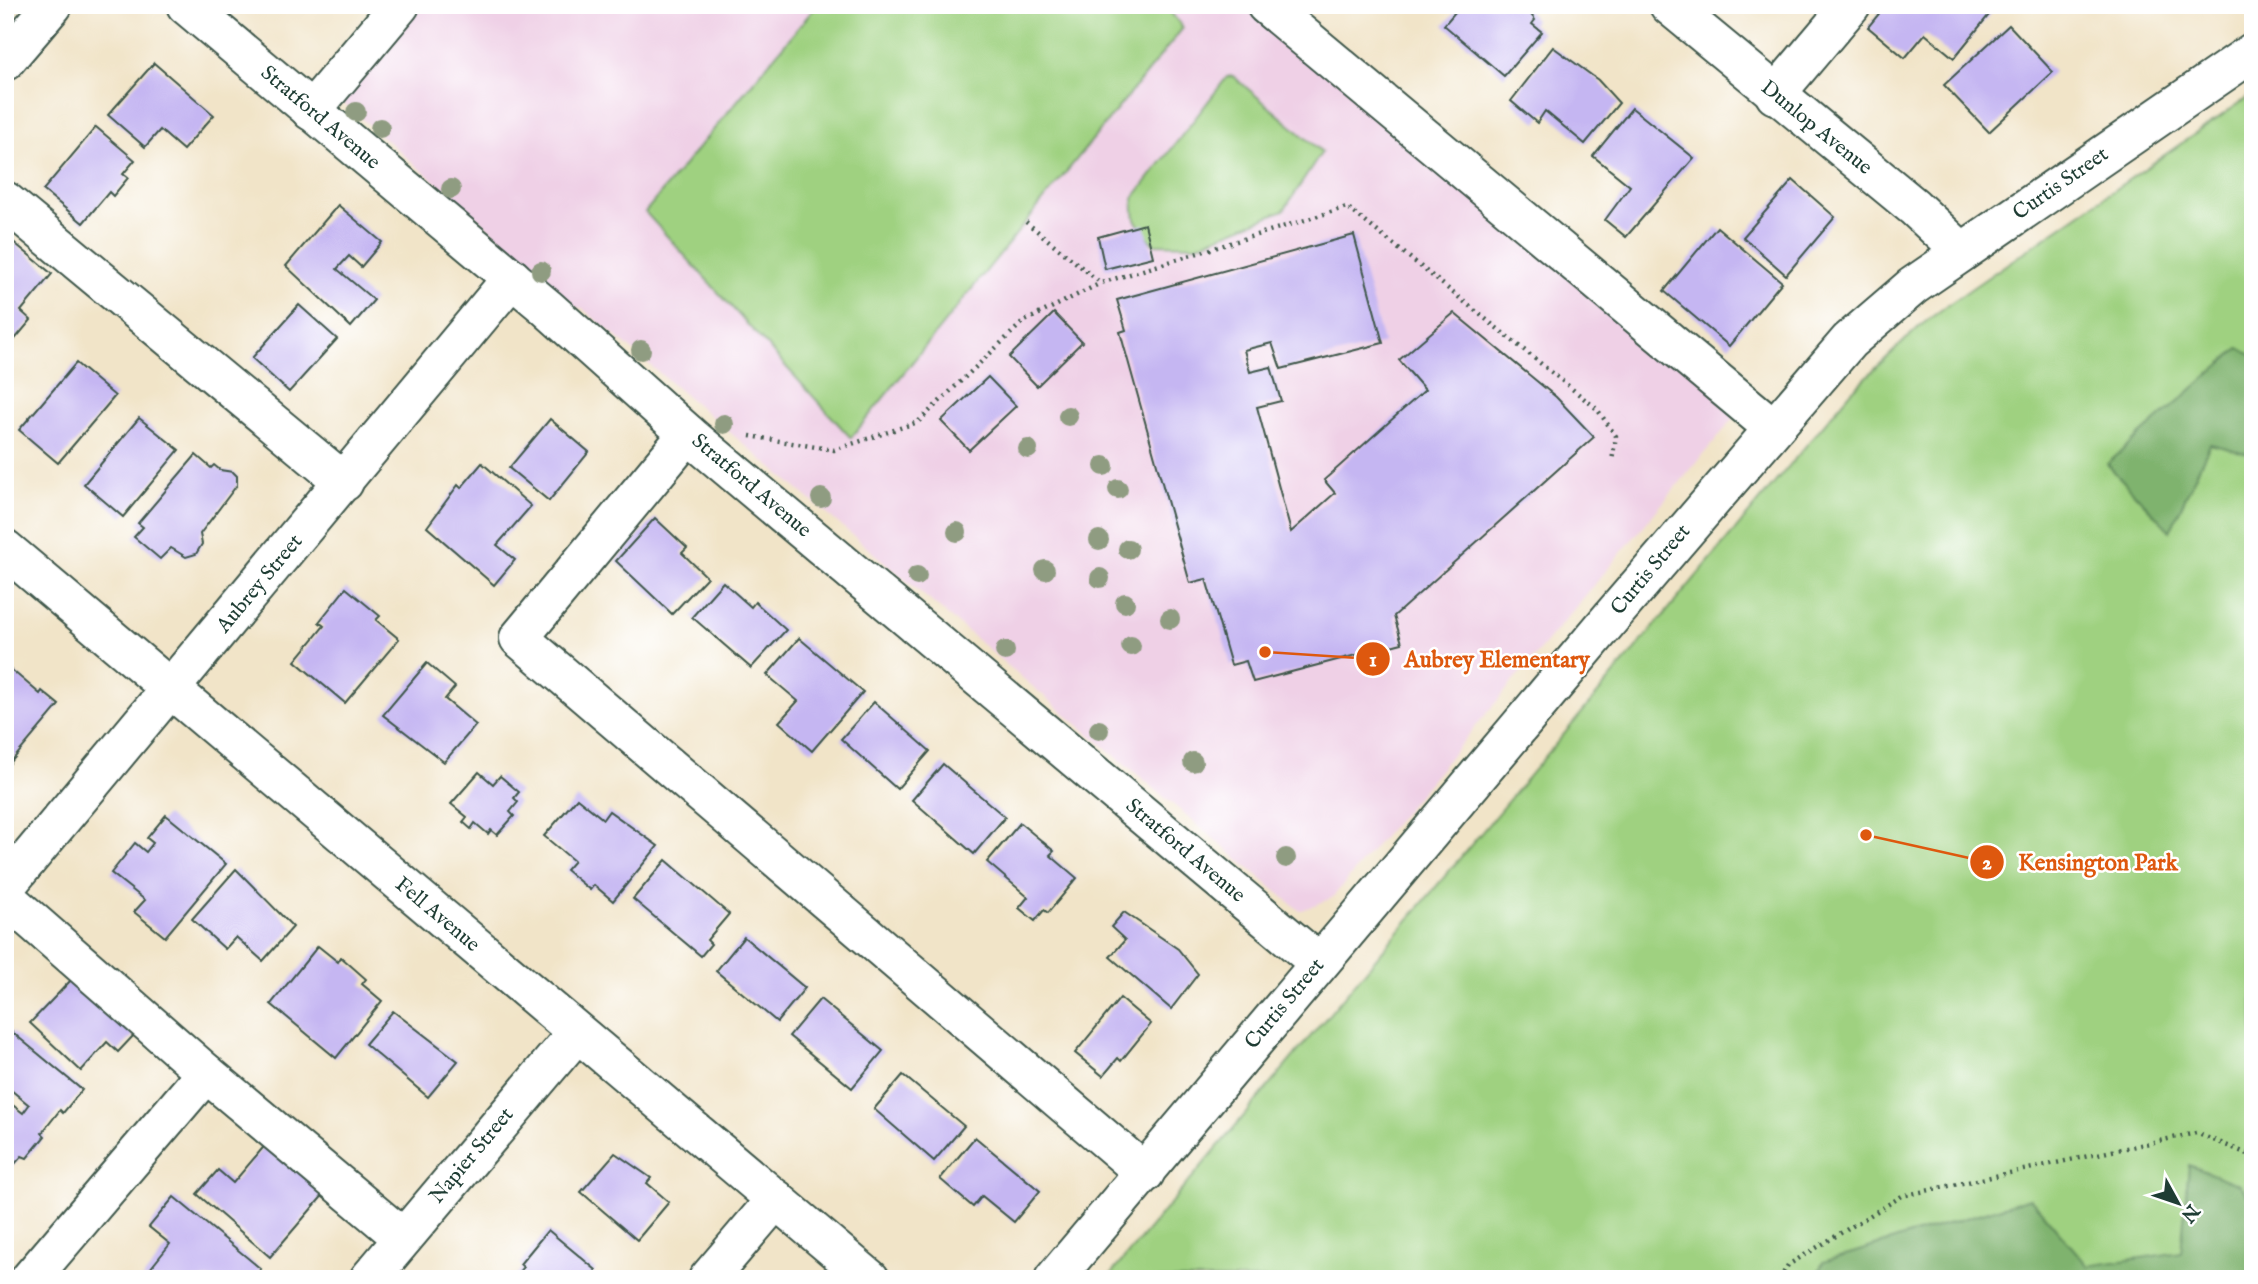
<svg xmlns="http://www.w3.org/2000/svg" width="2258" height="1284" viewBox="0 0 2258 1284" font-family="'IM FELL English',serif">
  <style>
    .built { fill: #efd0e6 }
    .green { fill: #9fd180; stroke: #5f875a; stroke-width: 2 }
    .forest { fill: #7fb36e; stroke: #4f7851; stroke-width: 2 }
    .building { fill: #c5b6f2 }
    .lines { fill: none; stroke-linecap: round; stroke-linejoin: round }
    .minor-casing { stroke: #3e564a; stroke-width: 42 }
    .path { stroke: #3e564a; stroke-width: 4.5; stroke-dasharray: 2 5; stroke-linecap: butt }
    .minor { stroke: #fff; stroke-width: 38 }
    .tree { fill: #8f9c81 }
    .labels { text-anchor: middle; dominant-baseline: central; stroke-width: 5; stroke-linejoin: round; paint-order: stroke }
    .street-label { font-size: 21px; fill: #1f3d34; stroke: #fff }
    .leader { fill: none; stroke: #de580e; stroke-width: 2.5 }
    .callout-dot { fill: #de580e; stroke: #fff; stroke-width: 2.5 }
    .mark-label { font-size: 21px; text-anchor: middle; font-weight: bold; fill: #fff }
    .callout-label { font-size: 23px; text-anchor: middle; font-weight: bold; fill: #de580e; stroke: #fff; stroke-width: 5; stroke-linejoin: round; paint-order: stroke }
  </style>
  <rect width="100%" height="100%" fill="#fff"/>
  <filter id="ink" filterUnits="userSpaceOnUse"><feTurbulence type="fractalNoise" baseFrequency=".0143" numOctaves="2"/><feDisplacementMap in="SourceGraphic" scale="14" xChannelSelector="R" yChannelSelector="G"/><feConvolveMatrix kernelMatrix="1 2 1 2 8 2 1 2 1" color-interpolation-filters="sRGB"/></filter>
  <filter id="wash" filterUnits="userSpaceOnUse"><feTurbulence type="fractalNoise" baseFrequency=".00686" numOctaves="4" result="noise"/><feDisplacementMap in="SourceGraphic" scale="28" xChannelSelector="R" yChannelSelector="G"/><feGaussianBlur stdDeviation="1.57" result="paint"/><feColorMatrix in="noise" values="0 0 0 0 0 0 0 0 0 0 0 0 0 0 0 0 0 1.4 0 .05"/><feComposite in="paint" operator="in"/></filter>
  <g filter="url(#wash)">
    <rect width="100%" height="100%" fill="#f1e4c8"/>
    <path class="built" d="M400,5h866l478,401 -412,492 -32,13 -717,-602 -8,-2 -17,-15 -51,-43 -4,-9 -174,-149z"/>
    <g class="green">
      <path d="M817,5h348l18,23 -332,410 -206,-226z"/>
      <path d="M1233,76l89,76 -38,58 -87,35 -44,-1 -18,-24 -2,-21 94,-122z"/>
      <path d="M2253,94v1185h-1146l744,-887 69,-66 29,-22z"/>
    </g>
    <g class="forest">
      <path d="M2239,348l14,8v99l-43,-11 -40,87 -63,-67z"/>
      <path d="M2189,1165l51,20 13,18v76h-438l8,-17 207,-64 58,68 93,-14z"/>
    </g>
    <g id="blocks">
      <g class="building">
        <path d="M1461,5h63l11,15 -3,4 10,8 -38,44 -60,-51z"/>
        <path d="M1886,5h111l-43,53 -29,-24 -20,24 -37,-31z"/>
        <path d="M2009,25l44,47 -64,60 -45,-47z"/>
        <path d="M1553,47l45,33 21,23 -34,41 -40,-33 -8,12 -26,-22z"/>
        <path d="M154,63l60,52 -31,35 -23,-20 -15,17 -37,-32z"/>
        <path d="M1632,108l62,50 -68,79 -21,-17 25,-34 -37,-30z"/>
        <path d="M96,127l39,33 -12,14 5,4 -15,18 -4,-4 -26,31 -40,-33z"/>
        <path d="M1793,180l42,37 -49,58 -43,-38z"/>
        <path d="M338,205l44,37 -21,25 -12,-11 -12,13 37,31 -23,27 -65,-61z"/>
        <path d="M1145,224l8,33 -48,12 -7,-32z"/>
        <path d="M1717,227l65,55 -53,64 -65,-55z"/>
        <path d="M5,235l47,39 -31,37 10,9 -20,24 -6,-4z"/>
        <path d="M1354,235l29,108 -102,26 -9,-26 -28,7 6,22 21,-5 10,34 -24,6 34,125 44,-39 -11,-13 101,-90 -26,-30 55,-47 102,84 38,40 -200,179 8,27 -149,39 -7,-21 -15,4 -25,-86 -16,4 -70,-251 6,-2 -9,-30z"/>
        <path d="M299,305l38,34 -48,53 -37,-34z"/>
        <path d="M1054,313l28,29 -45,44 -28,-29z"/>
        <path d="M76,363l39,33 -57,67 -39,-33z"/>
        <path d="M988,377l28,29 -47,44 -28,-29z"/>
        <path d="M139,418l40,32 -56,67 -39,-33z"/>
        <path d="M550,419l39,33 -40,49 -40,-33z"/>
        <path d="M196,455l15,13 3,-3 6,5 13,2 4,4v9l-37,49 2,10 -6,10 -10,3 -15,-9 -11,11 -26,-22 9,-10 -5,-4z"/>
        <path d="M482,463l49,43 -34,39 18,15 -21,25 -67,-58 31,-42 3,3z"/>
        <path d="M655,518l32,30 -5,5 25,24 -35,37 -56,-53z"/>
        <path d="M723,582l28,25 4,-5 31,28 -35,38 -59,-51z"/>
        <path d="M346,588l34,28 -4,4 23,19 -54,64 -50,-42 29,-35 -5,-4z"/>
        <path d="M799,638l64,54 -51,59 -33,-29 19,-21 -31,-26z"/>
        <path d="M5,661l2,5 33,28 2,-3 17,14 -54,64z"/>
        <path d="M427,663l28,24 -10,12 31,26 -32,37 -61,-47z"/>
        <path d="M874,702l56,49 -33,38 -56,-50z"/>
        <path d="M943,764l62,53 -31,37 -62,-54z"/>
        <path d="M479,772l14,12 7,-8 19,16 -5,6 4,4 -8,10 4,4 -17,19 -6,-5 -3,4 -13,-11 -4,6 -8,-7 4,-5 -16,-13z"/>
        <path d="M577,798l26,21 6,-8 49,35 -45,55 -19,-16 -4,5 -24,-20 8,-9 -30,-25z"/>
        <path d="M166,815l60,49 -61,73 -31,-25 11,-12 -34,-27 24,-30 11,9 7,-9 -6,-5z"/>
        <path d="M1020,823l34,28 -4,4 27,23 -29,35 -4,-3 -9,11 -16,-13 9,-11 -41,-35z"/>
        <path d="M666,860l63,54 -22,26 4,4 -10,12 -68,-57z"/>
        <path d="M236,869l57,58 -30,34 -27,-24 -11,12 -33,-30z"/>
        <path d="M1124,912l54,37 20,25 -27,35 -61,-52 15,-17 -14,-13z"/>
        <path d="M744,937l61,51 -28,34 -61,-51z"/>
        <path d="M318,946l20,16 3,-5 25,22 -4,5 20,17 -46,57 -65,-54z"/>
        <path d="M73,978l61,57 -16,17 -11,-10 -26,29 -51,-48z"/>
        <path d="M1120,998l31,26 -30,37 -3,-3 -15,18 -28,-23z"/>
        <path d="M820,999l63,52 -31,37 -63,-52z"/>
        <path d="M393,1011l65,50 -30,36 -63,-53z"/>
        <path d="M12,1032l70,58 -19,23 -3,-3 -18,23 3,3 -18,22 -5,-2 -9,10 -8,-6v-61l18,14 6,-8 -24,-20v-45z"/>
        <path d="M903,1075l61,51 -30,35 -60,-52z"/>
        <path d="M975,1137l65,54 -26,31 -32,-26 -9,11 -33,-28z"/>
        <path d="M267,1143l58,50 -55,64 -73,-63 21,-24 15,13z"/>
        <path d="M615,1153l36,25 -4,5 22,19 -32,38 -56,-48z"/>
        <path d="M174,1197l87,72 -9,10h-110l28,-35 -21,-17z"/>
        <path d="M548,1230l48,40 -7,9h-76l10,-12 -3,-3z"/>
      </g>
    </g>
  </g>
  <g filter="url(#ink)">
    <use href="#blocks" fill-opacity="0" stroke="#3e564a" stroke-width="2"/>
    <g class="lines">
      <g class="minor-casing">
        <g id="minor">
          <path d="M186,5l360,302 142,127 631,529"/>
          <path d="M1266,5l506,422"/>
          <path d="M1669,5l245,202 48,45"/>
          <path d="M5,61l48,-56"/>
          <path d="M1775,95l76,-90"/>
          <path d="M311,111l89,-106"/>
          <path d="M5,201l339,281"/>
          <path d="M688,434l-169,204 626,535"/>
          <path d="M5,549l865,730"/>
          <path d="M5,887l507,-609"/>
          <path d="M5,897l201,176 197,165"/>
          <path d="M30,1279l176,-206"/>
          <path d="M369,1279l207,-245"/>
          <path d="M708,1279l68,-80"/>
          <path d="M1054,1279l560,-665 235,-273 64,-55 340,-234"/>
        </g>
      </g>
      <g class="path">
        <path d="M1026,222l75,61 246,-76 250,202 19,27 -4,25"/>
        <path d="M750,436l84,14 84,-28 105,-100 78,-39"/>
        <path d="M1780,1279l8,-14 114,-69 294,-63 57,23"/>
      </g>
      <use href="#minor" class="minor"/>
    </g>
    <g class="tree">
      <circle cx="356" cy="112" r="10"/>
      <circle cx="380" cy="128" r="10"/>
      <circle cx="451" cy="189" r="10"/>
      <circle cx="541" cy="271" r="10"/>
      <circle cx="641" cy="350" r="10"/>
      <circle cx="1068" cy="416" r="10"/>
      <circle cx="724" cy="424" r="10"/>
      <circle cx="1028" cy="449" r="10"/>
      <circle cx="1104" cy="466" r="10"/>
      <circle cx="1118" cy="489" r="10"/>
      <circle cx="821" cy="498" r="10"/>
      <circle cx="957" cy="532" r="10"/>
      <circle cx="1099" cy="540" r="10"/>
      <circle cx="1128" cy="549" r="10"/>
      <circle cx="1045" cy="570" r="10"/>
      <circle cx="917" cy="576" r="10"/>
      <circle cx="1100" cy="578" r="10"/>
      <circle cx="1125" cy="603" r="10"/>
      <circle cx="1170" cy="619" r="10"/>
      <circle cx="1131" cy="646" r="10"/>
      <circle cx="1005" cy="651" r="10"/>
      <circle cx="1099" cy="730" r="10"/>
      <circle cx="1193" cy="762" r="10"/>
      <circle cx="1286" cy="858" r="10"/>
    </g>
  </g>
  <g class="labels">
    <g class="street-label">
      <text transform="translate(320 118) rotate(40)">Stratford Avenue</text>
      <text transform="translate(1816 128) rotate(39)">Dunlop Avenue</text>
      <text transform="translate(2061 184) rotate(-35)">Curtis Street</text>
      <text transform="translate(751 486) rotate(40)">Stratford Avenue</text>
      <text transform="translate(1651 570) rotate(-50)">Curtis Street</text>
      <text transform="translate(260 584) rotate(-50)">Aubrey Street</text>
      <text transform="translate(1185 851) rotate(40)">Stratford Avenue</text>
      <text transform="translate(437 915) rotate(40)">Fell Avenue</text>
      <text transform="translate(1285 1004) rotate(-50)">Curtis Street</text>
      <text transform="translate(472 1156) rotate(-50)">Napier Street</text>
    </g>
  </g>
  <path class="leader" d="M1265 652L1373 659M1866 835L1987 862"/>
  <g class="callout-dot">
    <circle cx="1265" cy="652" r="7"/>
    <circle cx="1866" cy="835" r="7"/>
    <circle cx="1373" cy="659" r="18"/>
    <circle cx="1987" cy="862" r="18"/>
  </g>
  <g class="mark-label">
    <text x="1373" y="666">1</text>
    <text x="1987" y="869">2</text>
  </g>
  <g class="callout-label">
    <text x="1497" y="667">Aubrey Elementary</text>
    <text x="2098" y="870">Kensington Park</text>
  </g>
  <rect width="2258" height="1284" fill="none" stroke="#fff" stroke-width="28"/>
  <g transform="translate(2178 1203) rotate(130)" stroke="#ffffff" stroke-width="5" paint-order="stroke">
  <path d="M0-5L12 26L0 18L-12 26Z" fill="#1f3d34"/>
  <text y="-10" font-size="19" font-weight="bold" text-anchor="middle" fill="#1f3d34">N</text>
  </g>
</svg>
